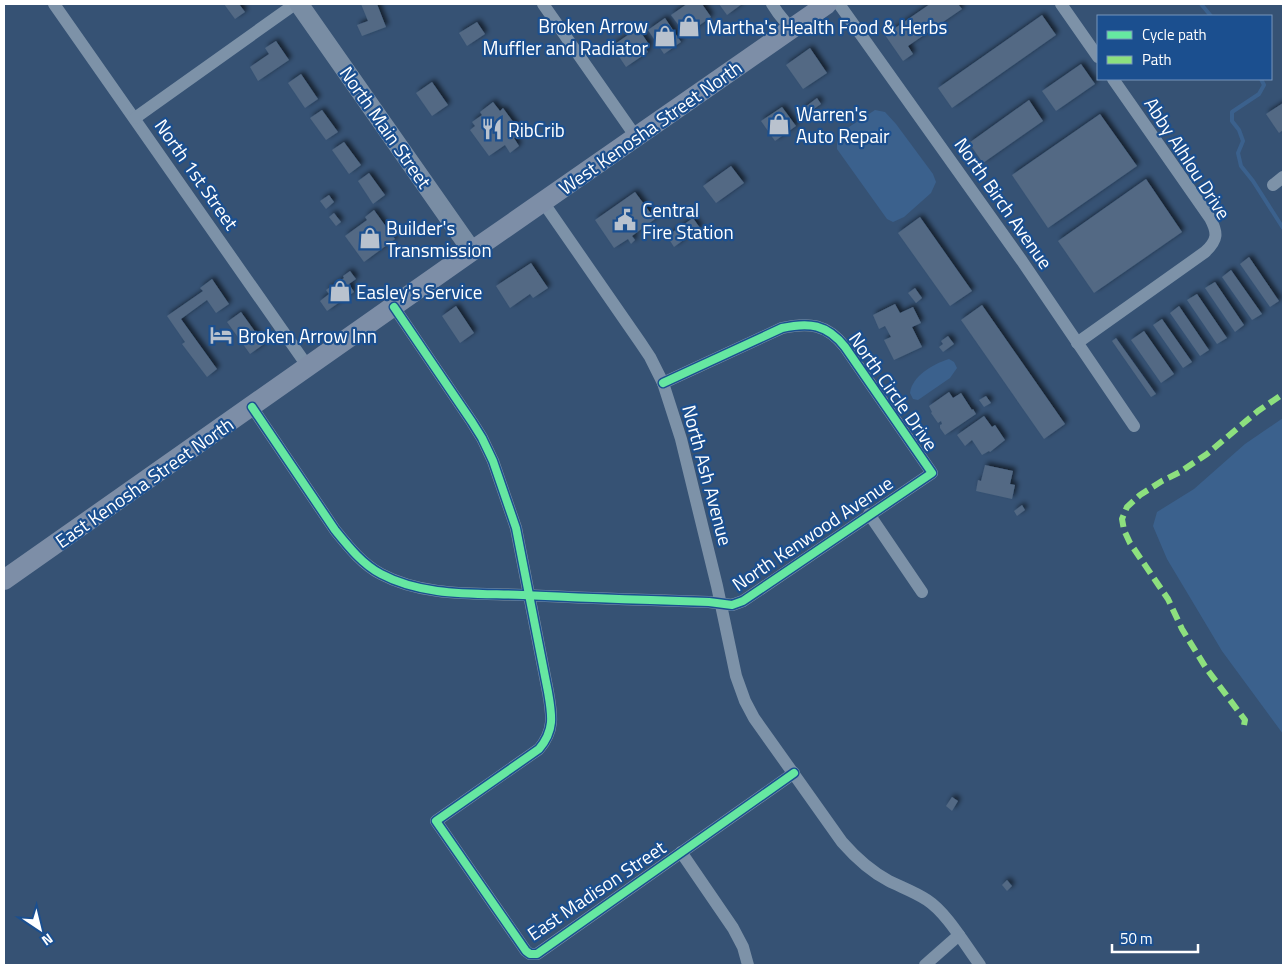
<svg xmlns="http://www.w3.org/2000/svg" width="1287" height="969" viewBox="0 0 1287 969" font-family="'Titillium Web',sans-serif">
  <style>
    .water { fill: #3b618d }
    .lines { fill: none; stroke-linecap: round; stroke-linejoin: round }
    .stream { stroke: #3b618d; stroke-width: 4 }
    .building { fill: #526984; filter: url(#shadow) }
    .street { stroke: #7d92a8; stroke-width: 12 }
    .secondary { stroke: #798da4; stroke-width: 19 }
    .primary { stroke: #7d8ea7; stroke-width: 20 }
    .quiet { stroke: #8de07e; stroke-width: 6; stroke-dasharray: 12 6; stroke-linecap: butt }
    .cycleway-casing { stroke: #1b4f8f; stroke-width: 11 }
    .cycleway { stroke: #66e7a1; stroke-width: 8 }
    .labels { text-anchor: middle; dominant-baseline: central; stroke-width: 4.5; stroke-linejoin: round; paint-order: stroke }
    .poi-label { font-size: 19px; fill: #fff; stroke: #1b4f8f; text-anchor: start }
    .street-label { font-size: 19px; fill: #fff; stroke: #1b4f8f }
  </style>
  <defs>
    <filter id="shadow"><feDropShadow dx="3" dy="-3" stdDeviation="2.5" flood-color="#0009"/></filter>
  </defs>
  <rect width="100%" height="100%" fill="#365274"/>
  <g class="water">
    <path d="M875,110l10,2 11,12 37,50 3,8 -5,11 -27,24 -11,5 -6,-3 -50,-70v-7l12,-15z"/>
    <path d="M949,359l5,3 3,6 -7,10 -32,22 -5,-1 -3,-6c2,-17 23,-29 39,-34z"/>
    <path d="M1283,418v316l-61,-83 -55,-92 -14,-33 4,-14 37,-23 51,-45z"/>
  </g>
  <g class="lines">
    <g class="stream">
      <path d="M1201,4l10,12"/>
      <path d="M1261,79l3,6 -5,9 -27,18v9l7,9 4,11 -5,12 3,13 12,15 30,47"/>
    </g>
  </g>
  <g class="building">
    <path d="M224,4h15l6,8 -10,7z"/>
    <path d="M361,4h16l9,23 -24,9 -5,-11 11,-4z"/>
    <path d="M687,4h15l9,13 -25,18 -15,-20z"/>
    <path d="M719,4h23l-15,11z"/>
    <path d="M930,4h28l4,5 -54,37 5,8 -10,7 -18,-26z"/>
    <path d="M1042,15l14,20 -104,73 -14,-20z"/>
    <path d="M665,18l16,24 -17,12 -16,-24z"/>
    <path d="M477,22l8,12 -18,12 -8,-13z"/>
    <path d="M638,28l12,18 -4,3 2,3 -22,15 -14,-21z"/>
    <path d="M276,41l13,19 -31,21 -8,-14 19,-13 -4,-6z"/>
    <path d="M810,48l17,25 -24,16 -17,-24z"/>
    <path d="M1081,64l14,20 -39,27 -14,-20z"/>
    <path d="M301,74l17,25 -13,9 -17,-25z"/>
    <path d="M432,82l16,23 -16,11 -16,-23z"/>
    <path d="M817,98l4,6 -16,11 -4,-5z"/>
    <path d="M1029,100l14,21 -60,42 -14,-20z"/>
    <path d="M493,102l7,9 3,-3 14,19 -3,2 4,6 -4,3 5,8 -9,7 -5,-8 -16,11 -19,-26 5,-4 -3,-4 10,-7 -2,-3z"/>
    <path d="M1283,103v27l-4,3 -13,-19z"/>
    <path d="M782,107l14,19 -21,15 -14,-20z"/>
    <path d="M322,110l16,22 -12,8 -16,-22z"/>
    <path d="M1100,114l37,52 -89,62 -36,-53z"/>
    <path d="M344,142l17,23 -12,9 -17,-24z"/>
    <path d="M731,166l13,17 -28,20 -13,-17z"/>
    <path d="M369,173l16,22 -12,9 -15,-23z"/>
    <path d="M1146,179l36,53 -88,61 -36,-52z"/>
    <path d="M635,192l20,27 -23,17 3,4 -4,4 -3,-5 -14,9 -19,-28z"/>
    <path d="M329,195l5,7 -8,7 -6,-8z"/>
    <path d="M374,210l21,29 -31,23 -19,-26 22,-16 -2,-3z"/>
    <path d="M334,213l7,9 -5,4 -7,-9z"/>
    <path d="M920,217l52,74 -22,15 -52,-73z"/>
    <path d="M693,218l7,10 -26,19 -7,-11z"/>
    <path d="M1249,257l30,44 -9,6 -30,-43z"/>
    <path d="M531,263l17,25 -15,10 -3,-4 -20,14 -14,-22z"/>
    <path d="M1231,270l31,44 -10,6 -30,-43z"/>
    <path d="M350,271l6,8 -7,5 5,8 -27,19 -7,-10 9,-7 -3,-4 18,-12 -1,-2z"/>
    <path d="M212,279l17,25 -13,9 -9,-13 -26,19 36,50 -10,8 -25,-33 3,-2 -18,-26 36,-25 -3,-3z"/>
    <path d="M1215,282l29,43 -9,7 -30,-44z"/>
    <path d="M915,288l7,10 -6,5 -8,-10z"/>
    <path d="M1197,294l30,44 -10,6 -30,-44z"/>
    <path d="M895,304l5,9 13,-6 8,16 -9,4 10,20 -28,13 -10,-20 7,-3 -6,-11 -6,3 -6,-14z"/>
    <path d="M982,305l83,119 -21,15 -83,-119z"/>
    <path d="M456,306l18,27 -14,10 -18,-27z"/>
    <path d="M1179,306l30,44 -9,6 -30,-43z"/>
    <path d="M241,312l23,32 -14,10 -23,-32z"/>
    <path d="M1162,319l30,43 -9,6 -30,-43z"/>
    <path d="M1144,331l30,43 -13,9 -30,-43z"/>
    <path d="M948,336l6,8 -11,8 -4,-5 4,-3 -2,-3z"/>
    <path d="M1116,338l40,56 -5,3 -39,-56z"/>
    <path d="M949,392l4,6 8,-5 11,17 1,-1 3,5 -31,21 -5,-7v-3l2,-1 -1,-3 -3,2 -7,-10 1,-1 -3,-6z"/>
    <path d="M986,396l5,7 -7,4 -5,-7z"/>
    <path d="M984,416l8,11 3,-2 10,15 -15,12 -1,-1 -7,4 -10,-15 -7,6 -8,-11z"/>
    <path d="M985,465l28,6 -3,13 5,1 -3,14 -36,-8 2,-11 3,1z"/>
    <path d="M1022,505l3,5 -8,6 -3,-5z"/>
    <path d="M952,797l6,4 -6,10 -6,-5z"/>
    <path d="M1007,880l5,6 -5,5 -5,-6z"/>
  </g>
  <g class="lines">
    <g class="street">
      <path d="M54,4l254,363"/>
      <path d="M543,4l93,133"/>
      <path d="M772,4l6,9 13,16"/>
      <path d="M839,4l183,257 112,165"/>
      <path d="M1061,4l37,53"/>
      <path d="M135,118l160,-114"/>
      <path d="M1273,185l10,-8"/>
      <path d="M543,202l97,140 10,15 13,26 18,56 36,147 19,90 9,25 9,17 88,124c14,16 28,29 47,39 12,6 26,11 38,19 20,13 38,45 53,65"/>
      <path d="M394,307l78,115 10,16 11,23 23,67 32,164c4,23 7,38 -9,57l-103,72 90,130 4,3h7l257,-181"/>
      <path d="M1077,343l128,-91c13,-12 13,-19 5,-34l-97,-139"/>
      <path d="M252,407l83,123c13,16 27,34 46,44 43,23 95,19 142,21 62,3 124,5 186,7l23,3 11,-4 189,-128 -87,-126c-18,-23 -36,-25 -63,-19l-119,55"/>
      <path d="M869,514l53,78"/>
      <path d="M681,852l52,76 10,19 5,18"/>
      <path d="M925,965l34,-30"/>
    </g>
    <path class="secondary" d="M299,4l173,247"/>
    <path class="primary" d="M4,580l468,-329 355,-247"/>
    <path class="quiet" d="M1244,725l1,-5 -39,-52 -24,-39 -14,-30 -38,-56 -6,-13 -2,-11 5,-12 13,-12 22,-14 18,-9 27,-18 51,-43 25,-17"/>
    <g class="cycleway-casing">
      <g id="cycleway">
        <path d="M394,307l78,115 10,16 11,23 23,67 32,164c4,23 7,38 -9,57l-103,72 90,130 4,3h7l257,-181"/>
        <path d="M252,407l83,123c13,16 27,34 46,44 43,23 95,19 142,21 62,3 124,5 186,7l23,3 11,-4 189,-128 -87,-126c-18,-23 -36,-25 -63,-19l-119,55"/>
      </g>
    </g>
    <use href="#cycleway" class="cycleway"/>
  </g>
  <defs>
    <g id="shop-bare" transform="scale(1.725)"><path d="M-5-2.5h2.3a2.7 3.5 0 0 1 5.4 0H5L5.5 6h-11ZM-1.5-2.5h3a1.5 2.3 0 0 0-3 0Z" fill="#b9c2ce" stroke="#1b4f8f" stroke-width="2.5" paint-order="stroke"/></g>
    <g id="restaurant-bare" transform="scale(1.725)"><path d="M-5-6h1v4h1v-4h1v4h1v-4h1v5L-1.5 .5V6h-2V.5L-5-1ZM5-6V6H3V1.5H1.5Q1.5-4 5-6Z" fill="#b9c2ce" stroke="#1b4f8f" stroke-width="2.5" paint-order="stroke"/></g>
    <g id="civic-bare" transform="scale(1.725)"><path d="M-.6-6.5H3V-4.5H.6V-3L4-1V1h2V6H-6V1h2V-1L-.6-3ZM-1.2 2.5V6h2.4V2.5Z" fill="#b9c2ce" stroke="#1b4f8f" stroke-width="2.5" paint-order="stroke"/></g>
    <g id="hotel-bare" transform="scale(1.725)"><path d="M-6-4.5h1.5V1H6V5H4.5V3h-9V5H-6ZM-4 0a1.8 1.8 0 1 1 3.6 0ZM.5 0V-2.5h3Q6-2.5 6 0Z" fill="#b9c2ce" stroke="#1b4f8f" stroke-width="2.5" paint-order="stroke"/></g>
  </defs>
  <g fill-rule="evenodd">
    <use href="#shop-bare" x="689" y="26"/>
    <use href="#shop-bare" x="665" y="36"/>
    <use href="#shop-bare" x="779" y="124"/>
    <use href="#restaurant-bare" x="492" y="129"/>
    <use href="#civic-bare" x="625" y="220"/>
    <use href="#shop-bare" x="370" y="238"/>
    <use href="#shop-bare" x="340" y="291"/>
    <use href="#hotel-bare" x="221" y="335"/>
  </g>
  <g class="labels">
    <g class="poi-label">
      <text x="648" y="25" text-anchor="end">Broken Arrow<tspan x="648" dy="22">Muffler and Radiator</tspan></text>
      <text x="706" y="26">Martha's Health Food &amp; Herbs</text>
      <text x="796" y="113">Warren's<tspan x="796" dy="22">Auto Repair</tspan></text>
      <text x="508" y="129">RibCrib</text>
      <text x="642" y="209">Central<tspan x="642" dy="22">Fire Station</tspan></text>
      <text x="386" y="227">Builder's<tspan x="386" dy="22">Transmission</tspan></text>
      <text x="356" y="291">Easley's Service</text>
      <text x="238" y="335">Broken Arrow Inn</text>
    </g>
    <g class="street-label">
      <text transform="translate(386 127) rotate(55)">North Main Street</text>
      <text transform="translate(650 127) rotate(-35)">West Kenosha Street North</text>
      <text transform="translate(1188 158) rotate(57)">Abby Alhlou Drive</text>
      <text transform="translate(197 174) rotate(55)">North 1st Street</text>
      <text transform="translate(1004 203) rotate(55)">North Birch Avenue</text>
      <text transform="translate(894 391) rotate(55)">North Circle Drive</text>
      <text transform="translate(708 475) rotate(75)">North Ash Avenue</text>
      <text transform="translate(144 482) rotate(-35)">East Kenosha Street North</text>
      <text transform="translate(812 533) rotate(-34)">North Kenwood Avenue</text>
      <text transform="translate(596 890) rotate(-34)">East Madison Street</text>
    </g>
  </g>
  <rect width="1287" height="969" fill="none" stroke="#ffffff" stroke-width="10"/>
  <rect x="1097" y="15" width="175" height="65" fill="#1b4f8f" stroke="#7695bc"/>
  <rect x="1107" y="31" width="25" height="8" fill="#66e7a1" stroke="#7695bc"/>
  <text x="1142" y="40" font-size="15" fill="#ffffff">Cycle path</text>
  <rect x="1107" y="56" width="25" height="8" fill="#8de07e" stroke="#7695bc"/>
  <text x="1142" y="65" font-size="15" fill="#ffffff">Path</text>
  <g transform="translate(40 929) rotate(145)" stroke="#1b4f8f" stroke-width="4" paint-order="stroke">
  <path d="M0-4L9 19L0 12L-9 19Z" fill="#ffffff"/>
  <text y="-8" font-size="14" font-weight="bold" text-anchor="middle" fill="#ffffff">N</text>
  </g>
  <path d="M1112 944v8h86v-8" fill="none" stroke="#ffffff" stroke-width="2.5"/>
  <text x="1120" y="944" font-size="15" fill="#ffffff" stroke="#1b4f8f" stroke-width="4" paint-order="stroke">50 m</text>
</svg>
